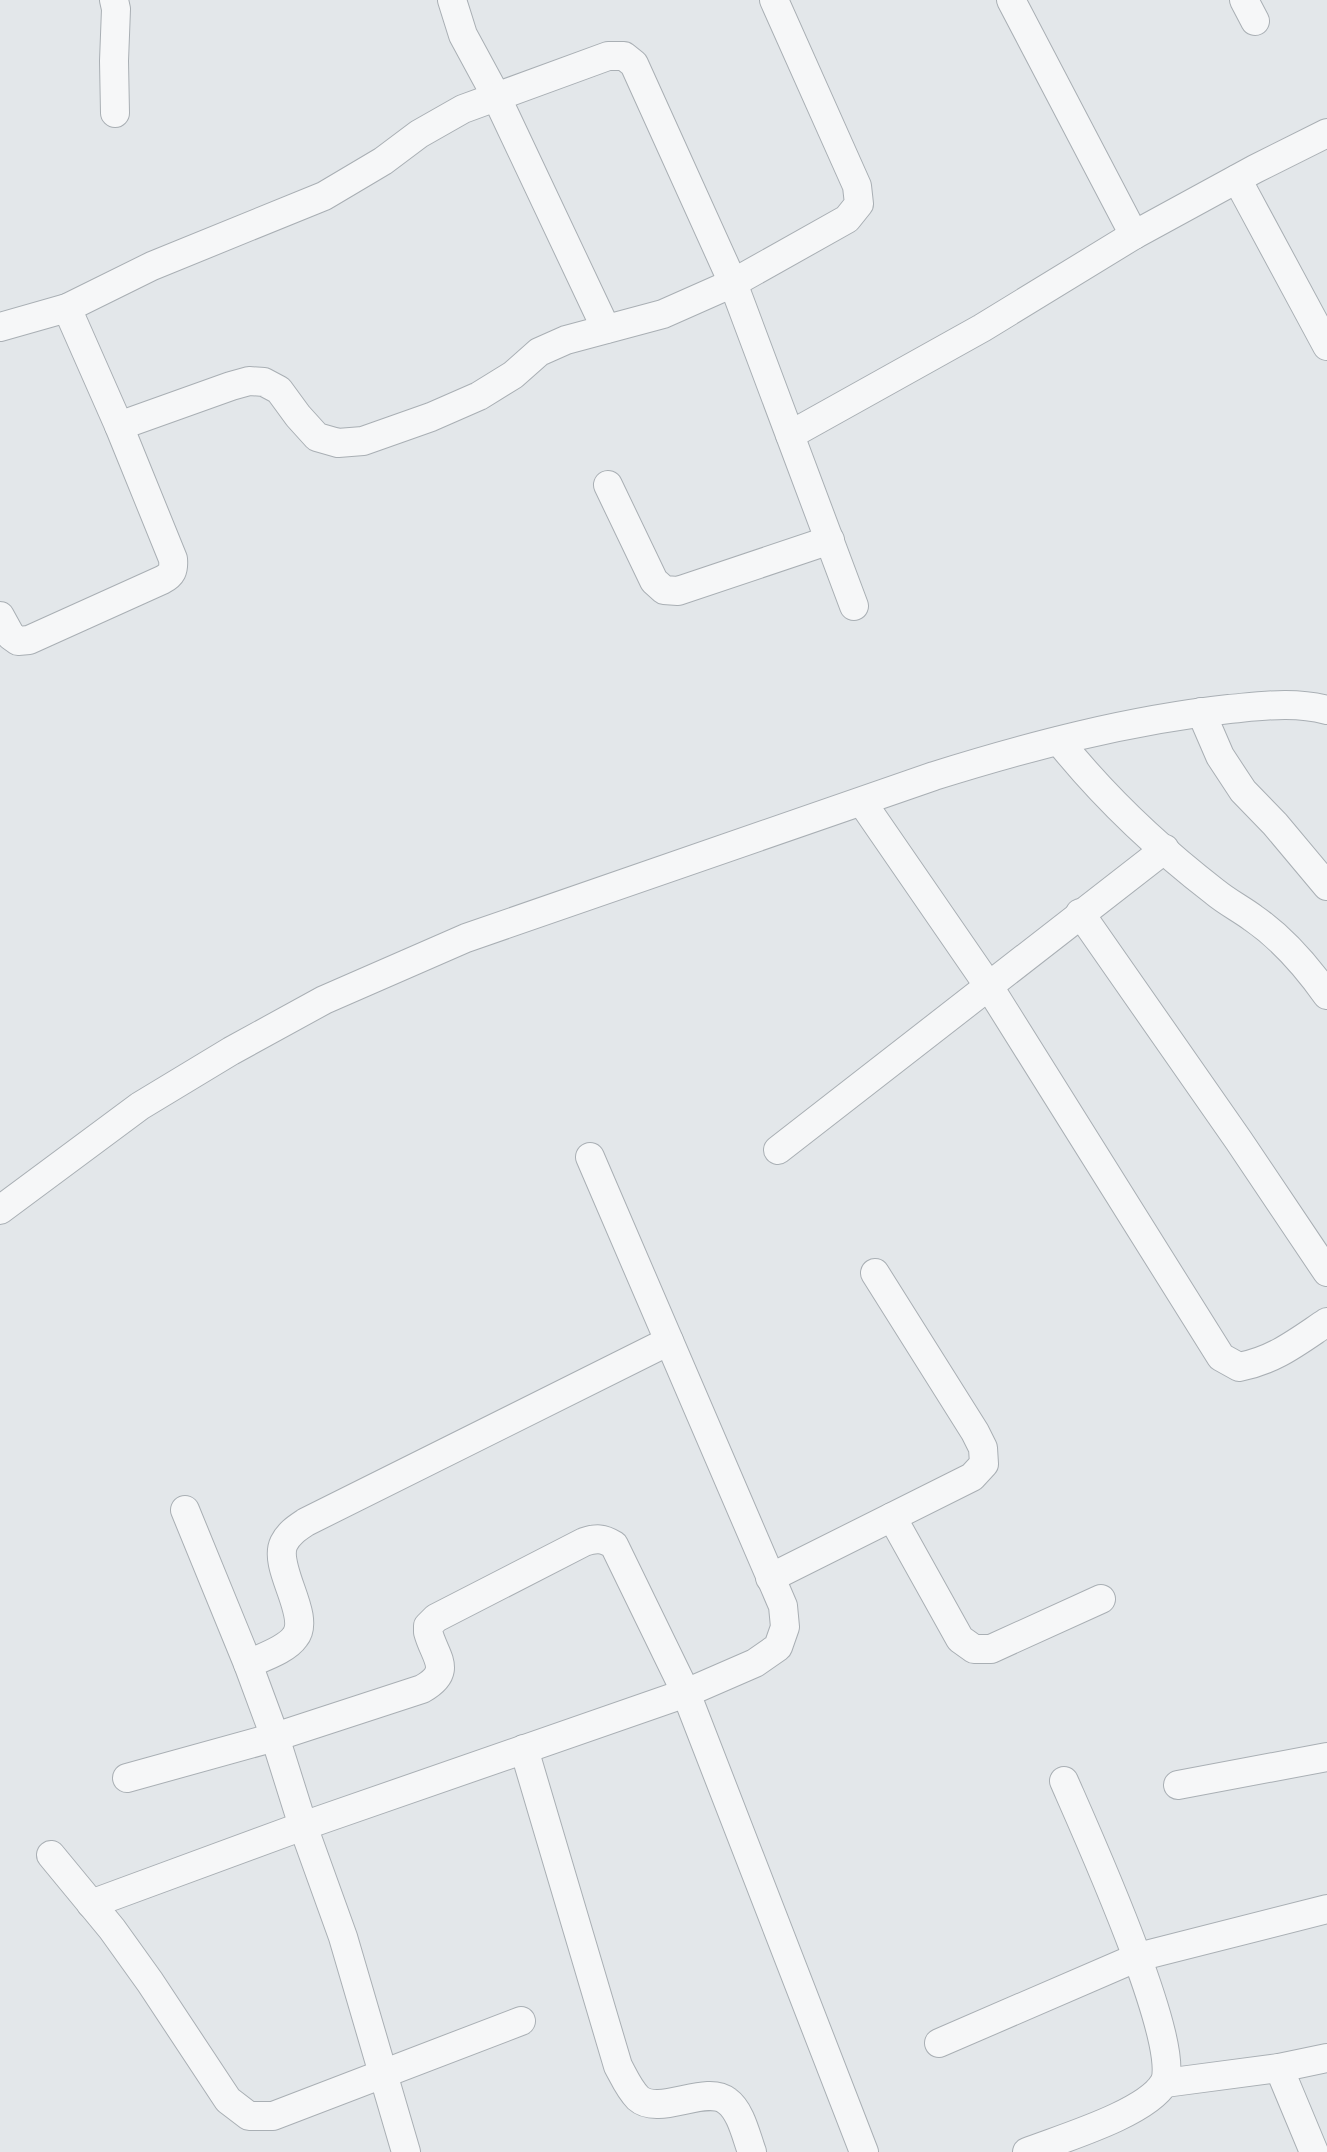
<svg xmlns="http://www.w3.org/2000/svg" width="1327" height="2152" viewBox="0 0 1327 2152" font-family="Montserrat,sans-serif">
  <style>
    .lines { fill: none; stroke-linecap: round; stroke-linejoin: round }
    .minor-casing { stroke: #a9afb4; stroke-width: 30 }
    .minor { stroke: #f6f7f8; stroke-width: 28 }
  </style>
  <rect width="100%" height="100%" fill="#e3e7ea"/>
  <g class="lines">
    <g class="minor-casing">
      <g id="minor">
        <path d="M114,0l2,9 -2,52 1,52"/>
        <path d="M452,0l11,35 33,61 110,233"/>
        <path d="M1011,0l123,235"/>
        <path d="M1244,0l11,21"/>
        <path d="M1237,179l90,167"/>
        <path d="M0,327l67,-19 85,-42 172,-70 59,-35 36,-27 44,-25 145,-53h16l10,8 99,219 121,323"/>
        <path d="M119,426l112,-40 18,-5 15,1 15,8 19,26 19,21 21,6 25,-2 68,-24 48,-21 34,-21 26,-23 27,-12 97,-26 70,-31 114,-64 12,-15 -2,-18 -83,-186"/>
        <path d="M790,435l192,-107 152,-93 121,-66 72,-36"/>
        <path d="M608,485l46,96 10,9 14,1 152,-51"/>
        <path d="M0,616l11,20 7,5 11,-1 133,-60c10,-5 12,-10 11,-21l-54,-133 -52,-118"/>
        <path d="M1201,712l19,44 23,35 32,33 52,62"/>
        <path d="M1059,741c45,56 99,107 156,151 12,10 26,17 38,26 29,20 54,49 74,77"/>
        <path d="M862,802l126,183 233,372 18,10c36,-7 58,-25 88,-45"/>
        <path d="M1080,913l159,228 88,131"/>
        <path d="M778,1150l387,-301"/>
        <path d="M0,1210l140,-104 91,-55 93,-51 142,-62 468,-162c96,-30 195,-56 295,-67 33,-3 66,-8 98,1"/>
        <path d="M185,1510l63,154 27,73 28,89 40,111 63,215"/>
        <path d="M892,1517l68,122 14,10h17l110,-50"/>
        <path d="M770,1578l202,-101 12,-13 -1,-16 -8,-16 -100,-159"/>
        <path d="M248,1664c15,-7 38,-14 47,-27 17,-21 -23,-70 -11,-94 5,-10 13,-15 22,-21l363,-181"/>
        <path d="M524,1749l94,317c6,11 11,23 20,32 21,19 68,-14 89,3 14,10 19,35 25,51"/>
        <path d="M127,1778l148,-41 147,-48c32,-18 13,-31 6,-57v-6l8,-8 148,-76c12,-4 19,-4 30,3l72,148 178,459"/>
        <path d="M1178,1785l149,-28"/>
        <path d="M51,1855l61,74 38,53 78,118 21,16h24l248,-95"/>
        <path d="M91,1904l212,-78 383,-133 69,-30 23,-16 7,-20 -2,-21 -193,-449"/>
        <path d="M939,2043l199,-86 189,-48"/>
        <path d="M1279,2068l35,84"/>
        <path d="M1165,2083l114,-15 48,-10"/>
        <path d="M1027,2152c33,-13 119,-38 137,-69 20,-36 -80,-256 -100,-302"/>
      </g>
    </g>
    <use href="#minor" class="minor"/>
  </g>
</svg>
